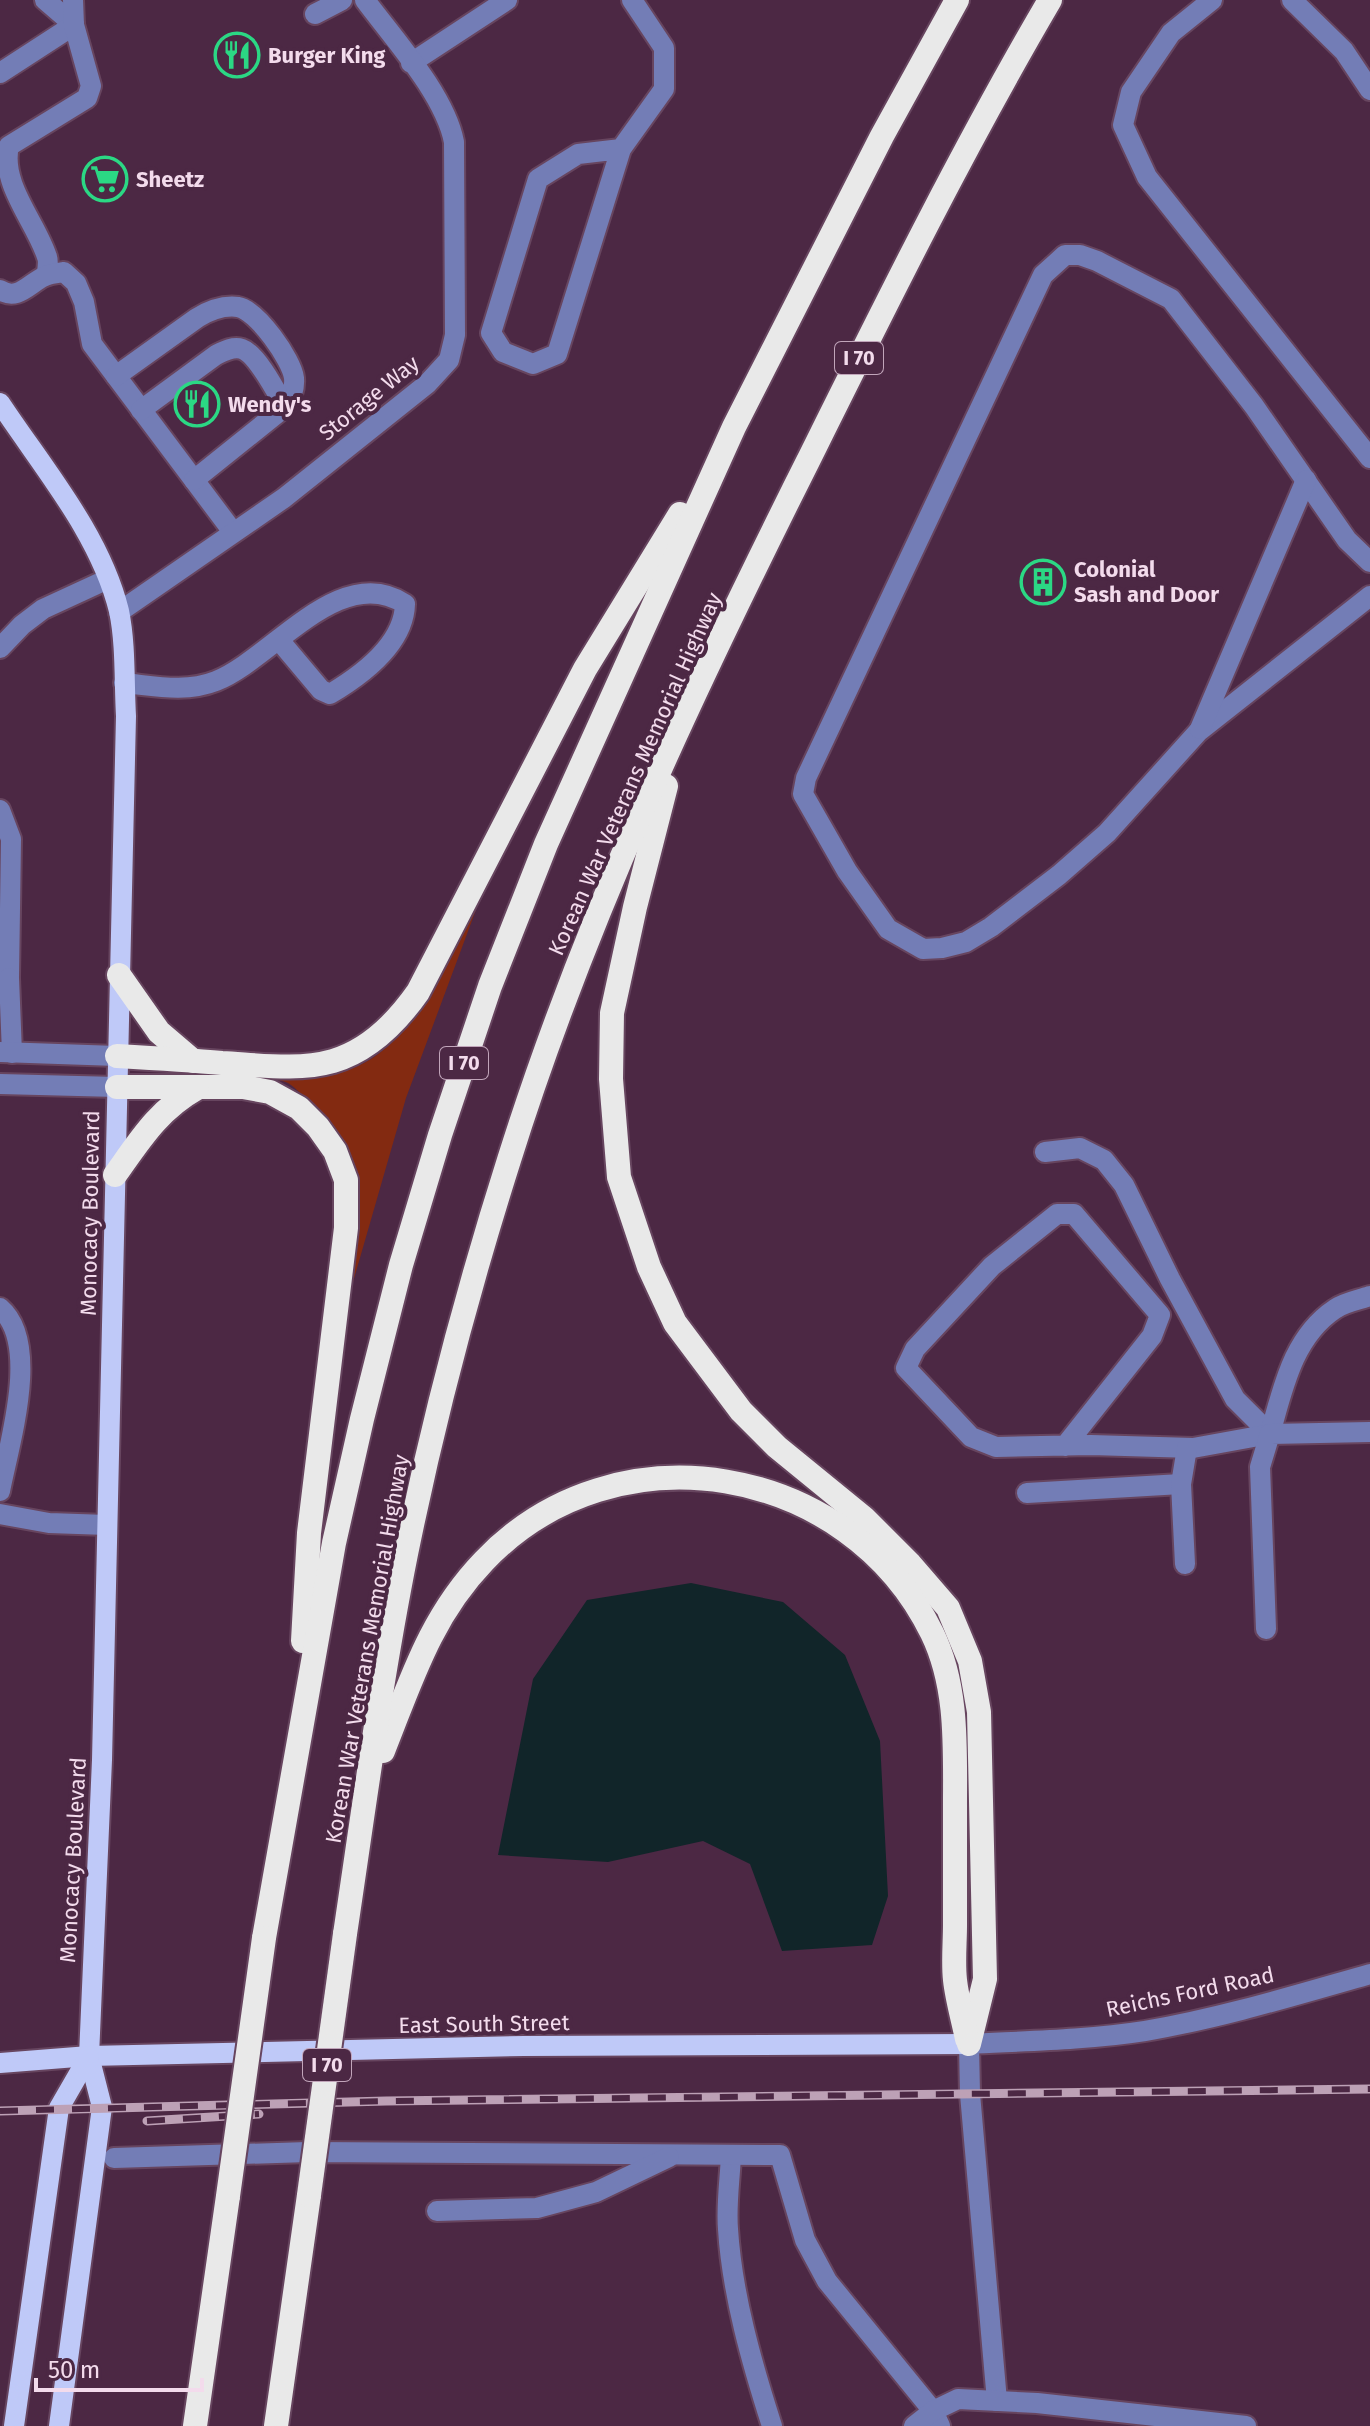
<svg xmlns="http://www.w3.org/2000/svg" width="1370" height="2426" viewBox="0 0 1370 2426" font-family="'Fira Sans',sans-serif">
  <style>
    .green { fill: #832a11 }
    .water { fill: #112529 }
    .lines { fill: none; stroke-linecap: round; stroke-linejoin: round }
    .minor-casing { stroke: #67455f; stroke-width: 24 }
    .major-casing { stroke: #67455f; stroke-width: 24 }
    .highway-casing { stroke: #67455f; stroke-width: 28 }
    .minor { stroke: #737db6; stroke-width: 20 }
    .major { stroke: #bfc9f8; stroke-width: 20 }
    .highway { stroke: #e9e9e9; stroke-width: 24 }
    .rail-casing { stroke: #bda1b6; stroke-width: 9 }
    .rail { stroke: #4c2844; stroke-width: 6; stroke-dasharray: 18; stroke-linecap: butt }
    .highway-bridge-casing { stroke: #67455f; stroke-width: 28; stroke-linecap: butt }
    .highway-bridge { stroke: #e9e9e9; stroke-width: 24 }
    .labels { text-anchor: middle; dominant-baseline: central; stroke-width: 8; stroke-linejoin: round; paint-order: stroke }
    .shield { fill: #4c2844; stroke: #c1a5ba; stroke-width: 2 }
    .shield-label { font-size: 20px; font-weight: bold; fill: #f3dbec }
    .poi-label { font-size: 22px; font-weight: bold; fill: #f3dbec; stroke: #4c2844; text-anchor: start }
    .street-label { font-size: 22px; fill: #f3dbec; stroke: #4c2844 }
  </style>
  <rect width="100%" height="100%" fill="#4c2844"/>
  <path class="green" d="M477,907l-71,191 -57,198c11,-71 25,-134 -34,-188 -8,-7 -17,-19 -27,-25 -14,-7 -50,-6 -67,-7v-5c32,1 74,7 105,4 80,-9 119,-107 151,-168z"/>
  <path class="water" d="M691,1583l92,19 62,53 35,86 8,155 -16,49 -90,6 -32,-87 -47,-23 -95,21 -110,-7 35,-176 54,-79z"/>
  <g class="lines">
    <g class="minor-casing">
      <g id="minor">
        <path d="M45,0l29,25"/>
        <path d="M1212,0l-41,33 -40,59 -8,33 24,52 223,281"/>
        <path d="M1292,0l52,51 26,39"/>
        <path d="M315,14l27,-14"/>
        <path d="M411,63l96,-63"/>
        <path d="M0,73l74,-48"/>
        <path d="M621,149l-43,5 -40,25 -47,154 12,19 30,12 24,-10 64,-205 43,-60v-41l-32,-48"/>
        <path d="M47,275c0,-6 2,-13 0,-18 -11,-35 -47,-73 -38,-111l78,-48 4,-12 -17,-61 -1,-25"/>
        <path d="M0,290c17,11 28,-5 43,-13 6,-3 14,-4 21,-5l12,11 8,19 8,42 141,188"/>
        <path d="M116,376l81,-58c13,-8 26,-13 41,-11 19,3 54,53 56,71 1,12 -3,20 -9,29l-91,73"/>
        <path d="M141,410l75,-55c8,-4 17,-9 26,-6 15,5 35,44 43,58"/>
        <path d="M1370,562l-23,-22 -93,-134 -83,-107 -74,-38 -17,-6h-15l-22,20 -237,503 -3,16 44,77 41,58 35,20 19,-1 24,-6 25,-15 68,-52 48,-42 91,-101 172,-136"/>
        <path d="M119,612l165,-114 143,-114 22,-24 6,-25 -1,-193c-9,-47 -60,-103 -89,-142"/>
        <path d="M0,648l22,-23 21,-16 65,-30"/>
        <path d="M124,683c31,3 62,10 92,-2 56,-22 124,-120 189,-77 -1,40 -43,71 -75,90l-9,-4 -42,-50"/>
        <path d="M1200,729l106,-249"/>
        <path d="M0,810l11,29 -2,139 -9,10"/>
        <path d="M9,978l3,75"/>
        <path d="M0,1052l117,4"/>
        <path d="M0,1084l117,3"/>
        <path d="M1045,1152l35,-4 24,12 20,25 46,94 65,120 35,35"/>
        <path d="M0,1308c41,35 9,136 0,183"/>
        <path d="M1270,1434c13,-46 23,-97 65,-125 10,-7 24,-9 35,-13"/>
        <path d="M1065,1446l87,-110 8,-21 -86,-101h-17l-65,52 -77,83 -9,19 65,69 25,10 95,-2 102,3 77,-14"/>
        <path d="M1027,1493l154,-9"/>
        <path d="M0,1514l49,9 58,2"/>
        <path d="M1185,1564l-4,-80 6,-36"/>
        <path d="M1266,1629l-6,-162 10,-33 100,-2"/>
        <path d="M731,2155c-1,24 -5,50 -3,74 4,65 24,135 44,197"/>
        <path d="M114,2158l194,-6 472,3 25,85 22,41 106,130 7,15"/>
        <path d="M437,2211l100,-3 59,-16 73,-35"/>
        <path d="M997,2401l-27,-307 -1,-50c58,-3 118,-4 176,-13 76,-13 151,-36 225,-57"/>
        <path d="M914,2426l19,-15 25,-12 79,4 209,23"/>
      </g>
    </g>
    <g class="major-casing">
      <g id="major">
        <path d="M0,403c43,65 100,131 119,208 7,34 5,71 7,105l-24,1044 -13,296 13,51 -43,319"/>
        <path d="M0,2063l89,-7 435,-10 445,-2"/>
        <path d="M14,2426l45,-318 30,-52"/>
      </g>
    </g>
    <g class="highway-casing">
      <g id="highway">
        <path d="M666,786l-31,121 -23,106 -1,66 8,98 30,90 26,56 66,88 36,36 87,71 46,46 38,44 22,53 9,51 6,267 -16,65"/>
        <path d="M119,975l40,57 34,29"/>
        <path d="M117,1056c35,2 70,4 105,7 37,2 76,8 111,-2 37,-11 64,-39 85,-69l167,-323 95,-155"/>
        <path d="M117,1087h126l27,5 29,16 19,19 17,24 11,29v48l-37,305 -6,108"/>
        <path d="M115,1175c25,-35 43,-65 82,-87"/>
        <path d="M383,1751c28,-70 47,-134 101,-190 131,-138 365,-98 448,72 26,53 23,114 23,172 0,40 0,80 0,120 0,18 -2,37 0,55 2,19 8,39 12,59"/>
        <path d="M345,1934c19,-127 36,-255 61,-380 27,-133 62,-265 103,-394 76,-242 185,-472 299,-699 77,-155 154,-311 242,-461"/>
        <path d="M264,1938l70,-395 28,-124 39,-154 39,-130 50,-149 56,-142 188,-417 148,-291 75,-136"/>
        <path d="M195,2426l33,-230"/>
        <path d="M276,2426l33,-231"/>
      </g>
    </g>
    <use href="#minor" class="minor"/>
    <use href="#major" class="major"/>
    <use href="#highway" class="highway"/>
    <g class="rail-casing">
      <g id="rail">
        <path d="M0,2111l386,-10 984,-12"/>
        <path d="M147,2121l112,-7"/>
      </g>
    </g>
    <use href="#rail" class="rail"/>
    <g class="highway-bridge-casing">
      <g id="highway-bridge">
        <path d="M309,2195l36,-261"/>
        <path d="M228,2196l36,-258"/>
      </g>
    </g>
    <use href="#highway-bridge" class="highway-bridge"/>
  </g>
  <defs>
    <g id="restaurant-ring" transform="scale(2.3)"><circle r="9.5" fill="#4c2844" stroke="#2bd884" stroke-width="1.5"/><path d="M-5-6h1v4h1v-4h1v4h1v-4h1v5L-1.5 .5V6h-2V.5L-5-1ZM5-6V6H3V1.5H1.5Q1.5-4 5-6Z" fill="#2bd884"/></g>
    <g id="supermarket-ring" transform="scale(2.3)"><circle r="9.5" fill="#4c2844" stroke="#2bd884" stroke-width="1.5"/><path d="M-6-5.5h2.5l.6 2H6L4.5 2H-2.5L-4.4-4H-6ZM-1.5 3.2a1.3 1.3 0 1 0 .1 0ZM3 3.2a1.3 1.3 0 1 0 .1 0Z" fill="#2bd884"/></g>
    <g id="building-ring" transform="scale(2.3)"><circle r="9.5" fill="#4c2844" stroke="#2bd884" stroke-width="1.5"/><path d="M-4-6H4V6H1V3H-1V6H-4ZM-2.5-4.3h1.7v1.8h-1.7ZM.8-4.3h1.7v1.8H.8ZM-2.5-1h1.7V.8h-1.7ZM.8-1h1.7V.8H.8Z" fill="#2bd884"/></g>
  </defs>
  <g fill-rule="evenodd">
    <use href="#restaurant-ring" x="237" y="55"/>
    <use href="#supermarket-ring" x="105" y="179"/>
    <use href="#restaurant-ring" x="197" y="404"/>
    <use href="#building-ring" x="1043" y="582"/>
  </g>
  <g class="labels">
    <g class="shield">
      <rect x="835" y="342" width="48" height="32" rx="6"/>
      <rect x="440" y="1047" width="48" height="32" rx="6"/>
      <rect x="303" y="2049" width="48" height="32" rx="6"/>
    </g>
    <g class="shield-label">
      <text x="859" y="358">I 70</text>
      <text x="464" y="1063">I 70</text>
      <text x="327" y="2065">I 70</text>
    </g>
    <g class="poi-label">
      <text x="268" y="55">Burger King</text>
      <text x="136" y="179">Sheetz</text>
      <text x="228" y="404">Wendy's</text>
      <text x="1074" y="569">Colonial<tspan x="1074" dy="25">Sash and Door</tspan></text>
    </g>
    <g class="street-label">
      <text transform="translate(369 398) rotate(-39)">Storage Way</text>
      <text transform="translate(635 774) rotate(-66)">Korean War Veterans Memorial Highway</text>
      <text transform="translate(90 1213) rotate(-89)">Monocacy Boulevard</text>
      <text transform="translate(367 1649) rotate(-80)">Korean War Veterans Memorial Highway</text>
      <text transform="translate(73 1860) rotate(-87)">Monocacy Boulevard</text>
      <text transform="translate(1190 1992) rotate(-12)">Reichs Ford Road</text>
      <text transform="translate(484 2024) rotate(-1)">East South Street</text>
    </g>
  </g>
  <path d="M36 2378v12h166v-12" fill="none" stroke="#f3dbec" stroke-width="4"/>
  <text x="48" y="2378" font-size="24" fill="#f3dbec" stroke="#4c2844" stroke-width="6" paint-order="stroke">50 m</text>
</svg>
